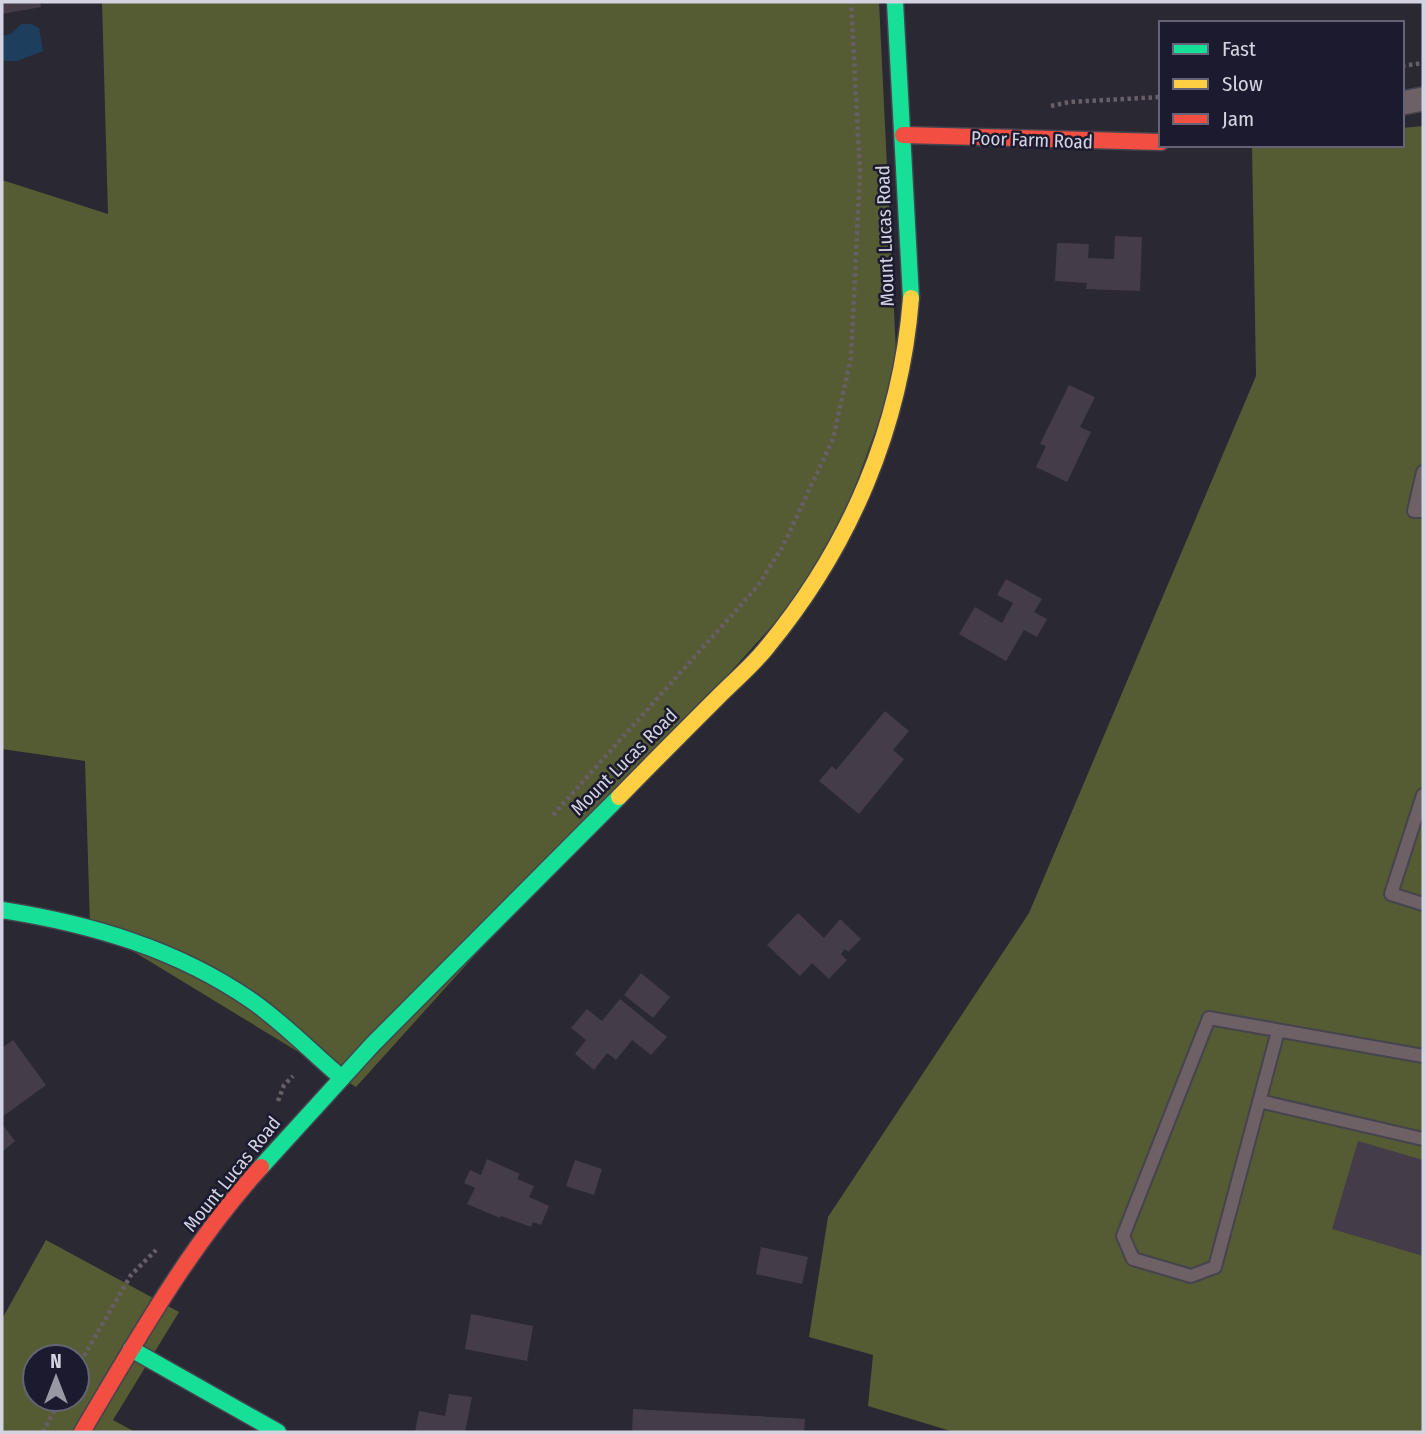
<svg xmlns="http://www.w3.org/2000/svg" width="1425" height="1434" viewBox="0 0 1425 1434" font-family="'Fira Sans Condensed',sans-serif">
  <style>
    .forest { fill: #555c34; fill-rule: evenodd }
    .water { fill: #1d3e5d }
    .building { fill: #443d49 }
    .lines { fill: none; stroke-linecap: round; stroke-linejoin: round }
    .lane-casing { stroke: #45444e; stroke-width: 16 }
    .street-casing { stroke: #45444e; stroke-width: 26 }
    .fast-casing { stroke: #45444e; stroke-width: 19 }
    .slow-casing { stroke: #45444e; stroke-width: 19 }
    .jam-casing { stroke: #45444e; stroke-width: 19 }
    .path { stroke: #675f66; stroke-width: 4.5; stroke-dasharray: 3.5 3.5; stroke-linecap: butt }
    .lane { stroke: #6e6166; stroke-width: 12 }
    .street { stroke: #6e6166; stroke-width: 23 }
    .fast { stroke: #16e098; stroke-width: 16 }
    .slow { stroke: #ffcf43; stroke-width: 16 }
    .jam { stroke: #f24e42; stroke-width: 16 }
    .labels { text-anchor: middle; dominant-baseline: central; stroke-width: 5; stroke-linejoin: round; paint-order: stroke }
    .street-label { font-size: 19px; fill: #d3d3e1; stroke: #1c1a2e }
  </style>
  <rect width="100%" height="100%" fill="#292833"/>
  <g class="forest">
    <path d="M102,2h777l18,370 -71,194 -470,521 -266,-162 -5,-164 -83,-12v-569l106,34z"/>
    <path d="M1423,126v1306h-469l-86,-26 5,-51 -64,-18 19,-120 201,-304 227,-537 -4,-231h150v-17z"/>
    <path d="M46,1240l133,72 -66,108 22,12h-133v-113zM35,1357h42v42h-42z"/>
  </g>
  <path class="water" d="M21,24h10l8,4 4,23 -26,10h-15v-25l9,-2z"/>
  <g class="building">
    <path d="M2,2h38l1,5 -39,7z"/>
    <path d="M1115,236l27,1 -2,54 -54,-2 1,-6 -32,-2 2,-38 32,1 -1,14 26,1z"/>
    <path d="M1069,385l26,12 -15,30 11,5 -24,50 -31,-15 10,-21 -6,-2z"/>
    <path d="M1006,579l36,20 -8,13 13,7 -10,18 -13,-7 -18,31 -47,-27 16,-27 27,16 11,-20 -16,-8z"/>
    <path d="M885,711l24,20 -16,19 11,9 -45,55 -40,-33 13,-15 4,4z"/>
    <path d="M798,913l26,25 16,-19 21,20 -13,13 -3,-3 -4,5 6,6 -18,19 -17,-16 -12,13 -33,-31z"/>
    <path d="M641,973l29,24 -17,21 -29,-23z"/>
    <path d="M620,999l47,38 -16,18 -19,-15 -16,20 -9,-7 -13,17 -19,-16 11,-14 -15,-12 16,-19 15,12z"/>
    <path d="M13,1040l33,45 -44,32v-69z"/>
    <path d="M2,1124l13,17 -13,11z"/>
    <path d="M1358,1141l65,19v96l-91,-27z"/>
    <path d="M487,1159l33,15 -3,5 17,7 -5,11 20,9 -8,19 -8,-3 -2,5 -30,-11 -1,2 -33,-14 8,-16 -11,-5 6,-13 11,5z"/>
    <path d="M575,1160l27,9 -8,26 -28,-9z"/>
    <path d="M761,1247l47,10 -6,27 -46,-10z"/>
    <path d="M471,1314l62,12 -6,35 -62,-12z"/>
    <path d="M449,1394l23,3 -7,35h-50l4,-21 26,5z"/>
    <path d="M633,1409l172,10 -1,13h-172z"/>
  </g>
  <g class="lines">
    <g class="lane-casing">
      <g id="lane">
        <path d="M1423,472l-9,39h9"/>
        <path d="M1423,795l-32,99 32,10"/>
        <path d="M1278,1031l-63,236 -24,9 -58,-17 -10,-23 86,-218 214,38"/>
        <path d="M1259,1101l164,38"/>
      </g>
    </g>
    <g class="street-casing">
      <path id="street" d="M1402,103l21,-4"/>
    </g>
    <g class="fast-casing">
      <g id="fast">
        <path d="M895,2l16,296"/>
        <path d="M2,910c89,14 175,39 250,91 33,23 60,52 90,77"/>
        <path d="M261,1167l112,-123 246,-247"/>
        <path d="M131,1349l147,83"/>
      </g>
    </g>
    <g class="slow-casing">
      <path id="slow" d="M619,797c33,-34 67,-68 101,-102 16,-16 34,-31 48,-49 82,-100 133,-219 143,-348"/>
    </g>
    <g class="jam-casing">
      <g id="jam">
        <path d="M903,135l258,7"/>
        <path d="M82,1432c54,-91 108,-187 179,-265"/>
      </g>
    </g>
    <g class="path">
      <path d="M1402,66l21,-3"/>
      <path d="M1051,106l18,-4 92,-5"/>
      <path d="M553,815l204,-228 26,-41 50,-107 18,-81 9,-187 -9,-169"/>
      <path d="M278,1101l6,-16 9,-9"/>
      <path d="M77,1368l54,-93 25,-25"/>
      <path d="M43,1432l17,-33"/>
    </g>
    <use href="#lane" class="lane"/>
    <use href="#street" class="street"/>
    <use href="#fast" class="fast"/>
    <use href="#slow" class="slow"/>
    <use href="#jam" class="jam"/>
  </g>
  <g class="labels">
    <g class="street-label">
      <text transform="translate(1032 140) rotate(2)">Poor Farm Road</text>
      <text transform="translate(885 236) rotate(-92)">Mount Lucas Road</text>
      <text transform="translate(624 762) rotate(-45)">Mount Lucas Road</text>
      <text transform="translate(232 1174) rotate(-51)">Mount Lucas Road</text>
    </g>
  </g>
  <rect width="1425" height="1434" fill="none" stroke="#d3d3e1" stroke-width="7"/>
  <rect x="1159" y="21" width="245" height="126" fill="#1c1a2e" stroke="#656476" stroke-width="2"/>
  <rect x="1173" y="44" width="35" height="10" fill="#16e098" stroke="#656476" stroke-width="2"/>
  <text x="1222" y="56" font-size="21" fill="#d3d3e1">Fast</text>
  <rect x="1173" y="79" width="35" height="10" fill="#ffcf43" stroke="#656476" stroke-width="2"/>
  <text x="1222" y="91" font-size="21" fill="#d3d3e1">Slow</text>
  <rect x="1173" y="114" width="35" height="10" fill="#f24e42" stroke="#656476" stroke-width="2"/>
  <text x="1222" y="126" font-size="21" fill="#d3d3e1">Jam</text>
  <g transform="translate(56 1378)"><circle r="33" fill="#1c1a2e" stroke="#656476" stroke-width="2"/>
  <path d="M0-5L12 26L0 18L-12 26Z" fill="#9897a4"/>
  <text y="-10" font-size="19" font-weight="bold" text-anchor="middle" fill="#d3d3e1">N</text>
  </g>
</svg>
